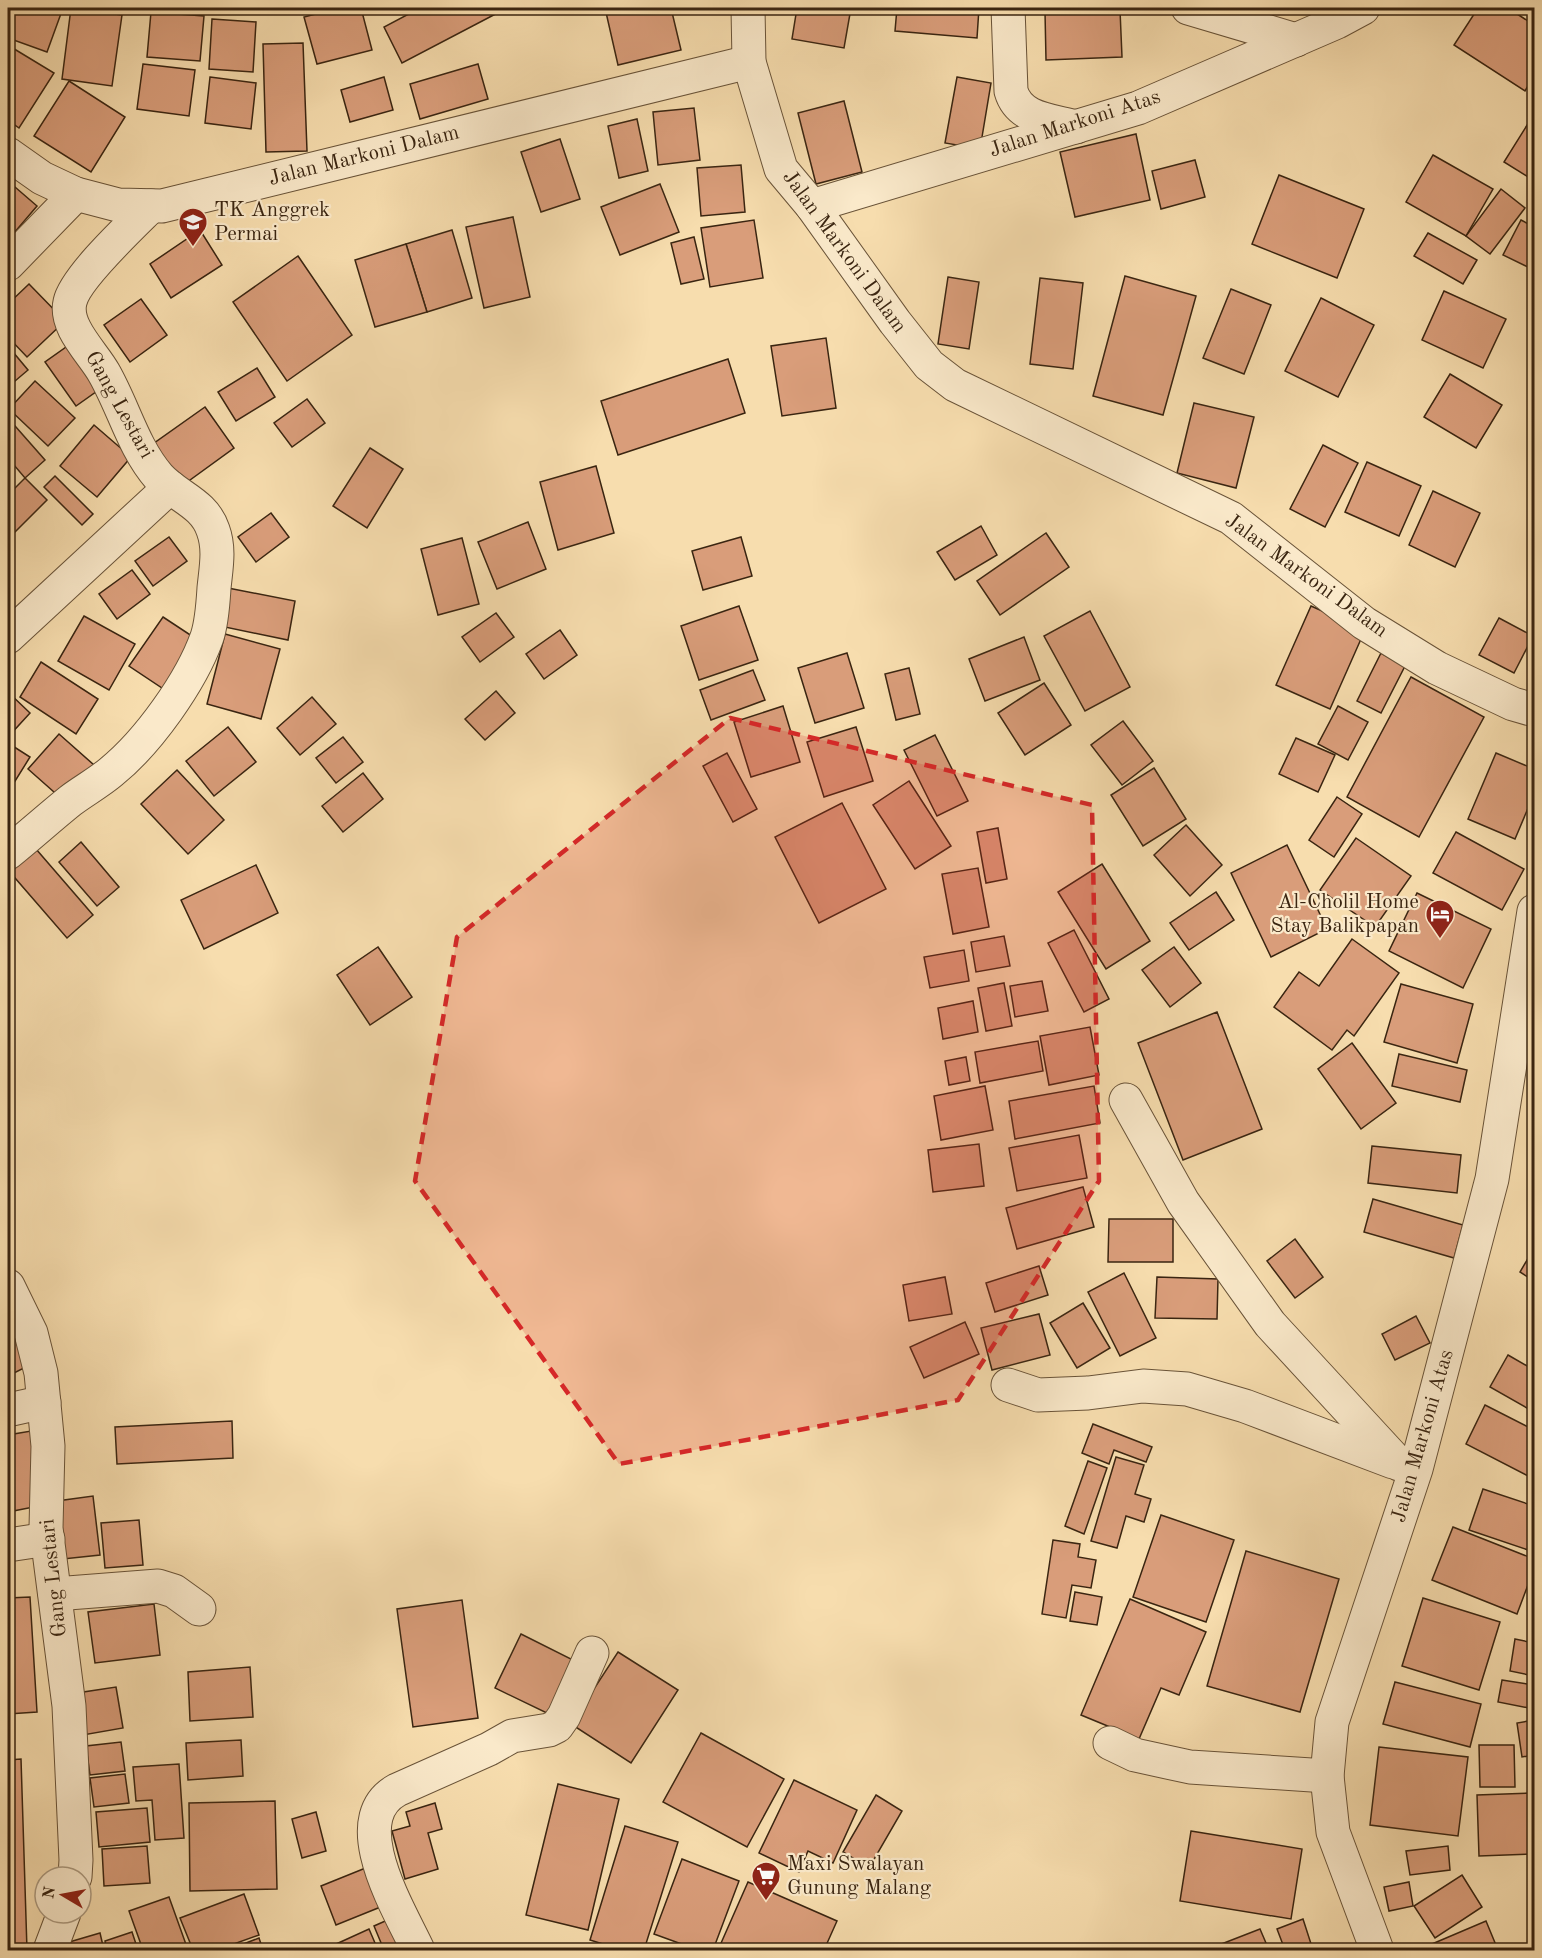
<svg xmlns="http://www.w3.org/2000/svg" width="1542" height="1958" viewBox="0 0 1542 1958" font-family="'Old Standard TT',serif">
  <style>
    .building { fill: #d99d7a; stroke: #3a2511; stroke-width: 1.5 }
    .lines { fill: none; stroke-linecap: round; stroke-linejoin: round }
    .street-casing { stroke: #695338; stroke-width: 35 }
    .street { stroke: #fae9ca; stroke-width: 33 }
    .marked { fill: #d62828; fill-opacity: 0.2; stroke: #d62828; stroke-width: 4.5; stroke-dasharray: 12 8; stroke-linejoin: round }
    .labels { text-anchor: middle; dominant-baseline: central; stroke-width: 4.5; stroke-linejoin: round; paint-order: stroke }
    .street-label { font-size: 21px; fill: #3a2511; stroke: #fae9ca }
    .poi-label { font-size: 21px; fill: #3a2511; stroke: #fae9ca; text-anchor: start }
  </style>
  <rect width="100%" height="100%" fill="#f7ddae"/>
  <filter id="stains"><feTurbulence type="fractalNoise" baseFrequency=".00333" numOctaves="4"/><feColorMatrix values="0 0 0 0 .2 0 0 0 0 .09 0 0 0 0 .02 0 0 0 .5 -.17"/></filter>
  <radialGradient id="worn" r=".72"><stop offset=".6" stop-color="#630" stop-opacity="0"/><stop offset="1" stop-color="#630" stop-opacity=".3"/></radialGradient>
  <g class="building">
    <path d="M8,8h55l-16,44 -39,-14z"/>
    <path d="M71,8l51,7 -10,71 -50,-7z"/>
    <path d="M339,8h22l11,42 -55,14 -13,-47z"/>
    <path d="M420,8h87l-105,55 -18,-36z"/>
    <path d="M605,8h66l10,42 -63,15z"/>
    <path d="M797,8h54l-7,40 -52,-9z"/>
    <path d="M897,8h82l-2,30 -82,-7z"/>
    <path d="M1478,8h30l26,17v51l-9,15 -71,-46z"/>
    <path d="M1120,10l2,47 -76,3 -1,-48z"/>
    <path d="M151,12l53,4 -4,45 -53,-4z"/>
    <path d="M212,19l44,3 -3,50 -44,-3z"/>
    <path d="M303,43l4,108 -41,1 -3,-108z"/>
    <path d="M11,47l43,26 -35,55 -11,-8v-68z"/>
    <path d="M143,64l52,6 -6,46 -52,-7z"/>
    <path d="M478,64l10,35 -68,20 -10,-35z"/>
    <path d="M210,77l46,6 -5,46 -46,-6z"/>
    <path d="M384,77l9,33 -43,12 -9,-32z"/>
    <path d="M957,77l34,6 -11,66 -35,-6z"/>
    <path d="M69,81l56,36 -34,55 -57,-36z"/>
    <path d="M844,101l18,71 -46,12 -18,-71z"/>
    <path d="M694,108l6,52 -42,5 -5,-53z"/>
    <path d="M1534,114v64l-1,2 -29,-18z"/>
    <path d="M637,119l11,52 -29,7 -11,-52z"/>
    <path d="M1136,134l14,66 -75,17 -15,-65z"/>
    <path d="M560,139l20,60 -39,13 -20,-60z"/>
    <path d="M1433,155l60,34 -27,47 -60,-34z"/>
    <path d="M1195,160l10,37 -44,12 -9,-38z"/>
    <path d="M741,165l4,47 -44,4 -4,-48z"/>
    <path d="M1279,175l85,34 -27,69 -85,-34z"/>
    <path d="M8,181l29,25 -29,34z"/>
    <path d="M660,184l19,48 -59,23 -19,-48z"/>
    <path d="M1501,189l24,19 -35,46 -24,-18z"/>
    <path d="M513,217l17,80 -46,11 -18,-81z"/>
    <path d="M754,220l9,58 -53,9 -9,-59z"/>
    <path d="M1521,220l13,7v43l-31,-15z"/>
    <path d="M200,230l22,35 -51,33 -21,-34z"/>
    <path d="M452,230l20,68 -45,14 -21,-68z"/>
    <path d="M1428,233l49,27 -14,24 -49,-28z"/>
    <path d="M694,237l10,42 -23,5 -10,-41z"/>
    <path d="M406,244l21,68 -52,15 -20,-67z"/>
    <path d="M298,256l54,79 -65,46 -54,-79z"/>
    <path d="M1125,276l71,20 -33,119 -70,-19z"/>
    <path d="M948,277l31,5 -10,67 -31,-5z"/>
    <path d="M1040,278l43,5 -10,86 -43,-5z"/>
    <path d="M29,284l36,37 -38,36 -19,-20v-33z"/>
    <path d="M1231,289l40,16 -27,69 -41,-16z"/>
    <path d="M1444,291l62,28 -23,49 -61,-28z"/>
    <path d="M1321,298l53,27 -36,72 -53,-26z"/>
    <path d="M141,299l26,36 -37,27 -26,-37z"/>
    <path d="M826,338l10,70 -54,8 -11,-70z"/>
    <path d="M76,340l31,44 -31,22 -31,-44z"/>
    <path d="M8,346l20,24 -20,17z"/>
    <path d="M728,359l17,54 -127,42 -17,-54z"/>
    <path d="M257,368l18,29 -39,24 -18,-29z"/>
    <path d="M1450,374l52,31 -26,43 -52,-31z"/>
    <path d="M35,381l40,37 -27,28 -39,-37z"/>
    <path d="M307,399l18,24 -33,24 -18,-24z"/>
    <path d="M1194,403l60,14 -18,71 -59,-15z"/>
    <path d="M205,407l29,41 -55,40 -29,-42z"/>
    <path d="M8,418l37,42 -20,18 -17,-20z"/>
    <path d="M94,425l37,32 -34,40 -37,-31z"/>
    <path d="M1323,445l35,18 -33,64 -35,-18z"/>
    <path d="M370,448l33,21 -36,59 -34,-22z"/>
    <path d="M1367,462l54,24 -22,50 -54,-24z"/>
    <path d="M596,466l18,67 -56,17 -18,-68z"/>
    <path d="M55,476l38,38 -11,11 -38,-38z"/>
    <path d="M25,478l22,22 -39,39v-44z"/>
    <path d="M1433,491l47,22 -25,54 -46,-22z"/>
    <path d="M271,513l18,24 -33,25 -18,-25z"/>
    <path d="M528,522l18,47 -49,20 -19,-47z"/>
    <path d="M981,526l16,29 -42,25 -18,-28z"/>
    <path d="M1046,533l23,34 -69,48 -23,-34z"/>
    <path d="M169,537l18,24 -34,25 -18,-25z"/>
    <path d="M741,537l11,39 -49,14 -11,-39z"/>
    <path d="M462,538l17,66 -41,11 -17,-66z"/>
    <path d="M132,570l18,24 -33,25 -18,-25z"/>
    <path d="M228,588l67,13 -7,39 -68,-14z"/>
    <path d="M739,606l19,54 -59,20 -18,-54z"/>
    <path d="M1311,606l54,24 -35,79 -54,-24z"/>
    <path d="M1090,611l40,76 -45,24 -41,-75z"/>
    <path d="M496,613l18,24 -34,25 -18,-25z"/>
    <path d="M84,616l51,28 -26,46 -51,-29z"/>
    <path d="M163,617l38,25 -33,50 -39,-26z"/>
    <path d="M1499,618l34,18 -19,37 -35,-18z"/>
    <path d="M560,630l17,25 -33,24 -18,-25z"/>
    <path d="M225,634l55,15 -19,70 -54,-15z"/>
    <path d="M1024,637l16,43 -55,21 -16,-42z"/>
    <path d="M847,653l17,55 -49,15 -17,-55z"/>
    <path d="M1381,653l24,13 -24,47 -24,-12z"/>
    <path d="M41,662l57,37 -22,35 -56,-37z"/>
    <path d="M909,668l11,46 -24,6 -11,-46z"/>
    <path d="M753,670l12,30 -54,20 -11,-30z"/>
    <path d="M1411,677l73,40 -65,120 -72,-40z"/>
    <path d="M1044,683l27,42 -46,30 -27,-42z"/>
    <path d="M496,691l19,22 -30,27 -20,-21z"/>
    <path d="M8,692l22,21 -22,24z"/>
    <path d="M312,697l24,27 -36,31 -23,-27z"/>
    <path d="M783,706l17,56 -49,15 -17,-55z"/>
    <path d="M1338,706l30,16 -20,38 -30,-16z"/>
    <path d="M1123,721l30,40 -31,24 -31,-40z"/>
    <path d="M228,727l28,35 -42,34 -28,-35z"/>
    <path d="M856,727l17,54 -49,16 -17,-55z"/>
    <path d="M59,734l35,31 -31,35 -35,-31z"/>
    <path d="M935,735l33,66 -31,15 -33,-66z"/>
    <path d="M343,737l20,25 -27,21 -20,-25z"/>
    <path d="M1296,738l39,17 -17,37 -39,-18z"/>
    <path d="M8,743l22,14 -18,29 -4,-2z"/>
    <path d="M727,753l30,56 -24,13 -30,-56z"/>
    <path d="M1496,753l38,16v25l-19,45 -47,-20z"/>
    <path d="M1154,768l32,51 -43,27 -32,-51z"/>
    <path d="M177,770l47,50 -36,34 -47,-50z"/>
    <path d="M363,773l20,26 -40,33 -21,-26z"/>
    <path d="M909,781l42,65 -36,23 -42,-64z"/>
    <path d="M1337,797l25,17 -28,43 -25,-17z"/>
    <path d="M842,803l44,86 -67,34 -44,-86z"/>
    <path d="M1186,825l36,40 -32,31 -36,-41z"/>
    <path d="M998,828l9,51 -21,4 -9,-51z"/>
    <path d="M1456,832l68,37 -22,41 -69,-37z"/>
    <path d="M1356,838l55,38 -36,51 -55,-37z"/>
    <path d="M81,842l38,45 -22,19 -38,-44z"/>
    <path d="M1287,845l40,84 -56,28 -40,-84z"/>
    <path d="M36,849l57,66 -26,23 -58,-67z"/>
    <path d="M1102,864l48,77 -44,28 -48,-77z"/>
    <path d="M256,865l22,48 -74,36 -23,-49z"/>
    <path d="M978,868l11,59 -36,7 -11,-60z"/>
    <path d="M1216,892l18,28 -45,30 -19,-27z"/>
    <path d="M1417,893l74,36 -28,59 -74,-37z"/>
    <path d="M1074,930l35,69 -25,13 -36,-69z"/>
    <path d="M1004,936l6,30 -34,6 -5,-30z"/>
    <path d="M1352,939l47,34 -45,63 -7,-6 -15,20 -58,-43 25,-35 20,14z"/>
    <path d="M378,947l34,50 -42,28 -33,-50z"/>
    <path d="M1174,947l27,36 -31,24 -28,-37z"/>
    <path d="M964,950l5,31 -39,7 -6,-31z"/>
    <path d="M1042,981l6,30 -33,6 -5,-31z"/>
    <path d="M1004,983l8,43 -26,5 -8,-43z"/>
    <path d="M1401,984l72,20 -16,59 -73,-21z"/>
    <path d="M973,1001l5,31 -35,7 -5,-31z"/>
    <path d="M1217,1012l45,117 -79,31 -45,-117z"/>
    <path d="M1090,1027l9,48 -50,10 -9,-49z"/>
    <path d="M1038,1041l5,30 -63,12 -5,-31z"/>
    <path d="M1352,1043l44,60 -35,26 -43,-60z"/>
    <path d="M1399,1054l68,16 -7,32 -68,-16z"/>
    <path d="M966,1057l4,24 -21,4 -4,-24z"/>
    <path d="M985,1086l8,44 -52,10 -7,-44z"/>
    <path d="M1094,1086l6,37 -85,16 -6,-38z"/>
    <path d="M1079,1135l8,43 -70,13 -8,-43z"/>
    <path d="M979,1144l5,42 -51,6 -5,-42z"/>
    <path d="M1372,1146l89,9 -4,38 -89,-10z"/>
    <path d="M1083,1187l11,40 -77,22 -11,-41z"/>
    <path d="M1373,1199l90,26 -9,33 -90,-26z"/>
    <path d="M1109,1219h64v43h-65z"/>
    <path d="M1295,1239l28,38 -28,21 -28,-37z"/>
    <path d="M1534,1248v33l-14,-9z"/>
    <path d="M1039,1266l9,29 -53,17 -9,-29z"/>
    <path d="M1124,1273l32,65 -36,18 -32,-64z"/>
    <path d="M945,1277l7,37 -43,7 -6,-36z"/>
    <path d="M1157,1277l61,2 -1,40 -62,-1z"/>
    <path d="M1083,1303l27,45 -33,20 -27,-45z"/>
    <path d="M1039,1314l11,41 -58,15 -11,-42z"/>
    <path d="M1416,1316l14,27 -35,17 -13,-26z"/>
    <path d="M8,1317l24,47 -24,12z"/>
    <path d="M965,1322l14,32 -55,24 -14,-31z"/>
    <path d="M1508,1355l26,15v42l-44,-25z"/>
    <path d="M1485,1405l49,25v49l-68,-35z"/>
    <path d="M232,1421l1,37 -116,6 -2,-37z"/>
    <path d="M1093,1424l59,23 -6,15 -32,-12 -5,14 -27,-11z"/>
    <path d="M31,1431l13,74 -36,7v-77z"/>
    <path d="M1116,1457l28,8 -9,29 16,5 -7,23 -18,-6 -9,32 -26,-7z"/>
    <path d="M1088,1461l19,7 -23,66 -19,-8z"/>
    <path d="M1483,1489l51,17v46l-65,-22z"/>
    <path d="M93,1496l7,59 -37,4 -6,-58z"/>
    <path d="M1161,1515l73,25 -28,82 -73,-25z"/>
    <path d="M139,1520l4,45 -38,3 -4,-45z"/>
    <path d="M1453,1527l81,32v10l-17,45 -85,-34z"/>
    <path d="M1053,1540l27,4 -2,13 18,3 -5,28 -19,-3 -6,33 -24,-4z"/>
    <path d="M1246,1551l93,28 -39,133 -93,-26z"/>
    <path d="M1075,1592l27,5 -5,28 -27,-4z"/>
    <path d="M30,1597l7,115 -29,2v-116z"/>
    <path d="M1423,1598l77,24 -21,68 -77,-24z"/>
    <path d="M1130,1599l76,33 -27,63 -18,-7 -22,51 -58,-24z"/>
    <path d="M462,1600l16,118 -65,9 -16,-118z"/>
    <path d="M154,1604l6,51 -65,8 -7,-51z"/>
    <path d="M521,1634l56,28 -26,53 -56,-27z"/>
    <path d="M1515,1639l19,4v33l-24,-5z"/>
    <path d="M618,1652l60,38 -47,73 -60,-39z"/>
    <path d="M250,1667l3,50 -63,4 -2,-49z"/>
    <path d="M1502,1680l32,5v24l-36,-7z"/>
    <path d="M1395,1682l86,22 -11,43 -87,-23z"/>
    <path d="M116,1687l7,41 -40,7 -6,-42z"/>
    <path d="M1534,1720v35l-12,2 -5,-34z"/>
    <path d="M701,1733l83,46 -37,68 -84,-45z"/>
    <path d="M241,1740l2,36 -55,4 -2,-37z"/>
    <path d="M121,1742l4,29 -35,4 -4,-29z"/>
    <path d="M1479,1745h35l1,42h-35z"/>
    <path d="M1379,1747l89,10 -10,79 -88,-11z"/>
    <path d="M21,1759l6,191h-19v-190z"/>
    <path d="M179,1764l5,74 -29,2 -3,-40 -16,1 -3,-34z"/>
    <path d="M125,1774l4,29 -35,4 -4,-29z"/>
    <path d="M794,1780l63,30 -24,53 -25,-12 -9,21 -40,-19z"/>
    <path d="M558,1784l61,15 -31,131 -62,-15z"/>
    <path d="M1531,1793l2,61 -54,2 -2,-61z"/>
    <path d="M876,1795l26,16 -33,57 -26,-16z"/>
    <path d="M275,1801l2,88 -87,2 -1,-88z"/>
    <path d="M435,1803l7,26 -14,4 10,36 -33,10 -13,-48 18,-5 -4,-14z"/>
    <path d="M147,1808l3,34 -51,5 -3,-35z"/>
    <path d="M316,1812l10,39 -24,7 -10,-39z"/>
    <path d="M625,1826l53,16 -34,108h-22l-32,-10z"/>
    <path d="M1191,1831l111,18 -11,70 -111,-18z"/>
    <path d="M147,1846l3,37 -46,3 -2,-37z"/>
    <path d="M1448,1846l2,24 -40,5 -4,-24z"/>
    <path d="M682,1859l57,22 -26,69h-15l-44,-16z"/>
    <path d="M368,1867l15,39 -47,19 -15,-39z"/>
    <path d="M1462,1875l20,32 -47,31 -21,-32z"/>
    <path d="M748,1882l89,39 -13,29h-106z"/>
    <path d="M1409,1882l4,24 -24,5 -5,-24z"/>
    <path d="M244,1894l15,41 -42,15h-24l-13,-32z"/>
    <path d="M169,1897l19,53h-45l-14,-39z"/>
    <path d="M401,1914l4,36h-21l-10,-24z"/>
    <path d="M1303,1919l10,31h-28l-8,-21z"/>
    <path d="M1486,1921l12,29h-64l-2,-6z"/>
    <path d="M369,1929l9,21h-42l-2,-5z"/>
    <path d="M1260,1929l9,21h-63z"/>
    <path d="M132,1932l6,18h-31l-2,-9z"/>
    <path d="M100,1933l4,17h-43l-2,-5z"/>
    <path d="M259,1938l4,12h-35z"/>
  </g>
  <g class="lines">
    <g class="street-casing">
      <g id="street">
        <path d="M748,8l1,54 32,107 31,37 83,116 34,43 26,20 276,133 133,105 73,45 76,36 21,6"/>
        <path d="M1008,8l3,83c8,28 39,29 65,36"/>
        <path d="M1188,8l108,32"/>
        <path d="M8,154l34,24 34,16 42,11 44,1 587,-144"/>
        <path d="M812,206l326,-98 199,-86 26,-14"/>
        <path d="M8,264l68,-70"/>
        <path d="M8,637l162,-150"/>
        <path d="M8,853c21,-17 41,-35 62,-52 13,-10 28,-18 41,-29 37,-30 80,-90 96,-135 5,-15 6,-33 7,-49 2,-20 6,-39 -1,-58 -9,-27 -36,-33 -54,-53 -26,-30 -35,-69 -55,-104 -11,-20 -40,-46 -34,-71 5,-24 62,-77 81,-96"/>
        <path d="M1126,1100l57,102 87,122 129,140"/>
        <path d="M8,1286l23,47 10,40 7,73 -2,82 23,178 7,154 -1,17"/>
        <path d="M1008,1385l30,10 50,-2 55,-7 44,3 58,17 148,56"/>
        <path d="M8,1410l36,-8"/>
        <path d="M8,1545l40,-6"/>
        <path d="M55,1594l103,-8 16,5 25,18"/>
        <path d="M1110,1743l25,12 55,12 137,9"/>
        <path d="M50,1950l14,-37"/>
        <path d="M418,1950c-18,-39 -75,-130 -21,-160l92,-41 23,-13 37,-6 8,-4 7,-10 28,-63"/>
        <path d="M1377,1950l-44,-118 -6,-56 5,-54 84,-253 76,-290 42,-268"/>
      </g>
    </g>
    <use href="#street" class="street"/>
  </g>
  <path class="marked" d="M730,718l362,87 7,376 -141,219 -339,64 -204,-283 42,-244z"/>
  <defs>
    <g id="school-pin" transform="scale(1.5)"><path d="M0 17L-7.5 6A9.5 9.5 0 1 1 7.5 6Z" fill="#8f2418" stroke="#fae9ca"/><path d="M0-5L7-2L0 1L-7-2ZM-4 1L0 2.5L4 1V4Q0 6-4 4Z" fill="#fff"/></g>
    <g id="hotel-pin" transform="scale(1.5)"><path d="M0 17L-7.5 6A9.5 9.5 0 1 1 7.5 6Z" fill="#8f2418" stroke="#fae9ca"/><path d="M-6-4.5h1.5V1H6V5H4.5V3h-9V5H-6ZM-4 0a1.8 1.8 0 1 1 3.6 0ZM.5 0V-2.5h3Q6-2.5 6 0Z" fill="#fff"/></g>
    <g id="supermarket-pin" transform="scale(1.5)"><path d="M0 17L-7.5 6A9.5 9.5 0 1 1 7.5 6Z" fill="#8f2418" stroke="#fae9ca"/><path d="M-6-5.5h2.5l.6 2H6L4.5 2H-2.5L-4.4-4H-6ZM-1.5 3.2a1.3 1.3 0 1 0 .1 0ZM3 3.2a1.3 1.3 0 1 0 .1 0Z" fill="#fff"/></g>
  </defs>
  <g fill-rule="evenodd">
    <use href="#school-pin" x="193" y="222"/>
    <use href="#hotel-pin" x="1440" y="914"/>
    <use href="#supermarket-pin" x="766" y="1876"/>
  </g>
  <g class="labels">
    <g class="street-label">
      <text transform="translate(1075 124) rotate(-18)">Jalan Markoni Atas</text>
      <text transform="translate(364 156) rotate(-14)">Jalan Markoni Dalam</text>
      <text transform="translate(844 252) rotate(54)">Jalan Markoni Dalam</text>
      <text transform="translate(119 405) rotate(61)">Gang Lestari</text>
      <text transform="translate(1306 576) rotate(36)">Jalan Markoni Dalam</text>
      <text transform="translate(1423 1436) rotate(-74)">Jalan Markoni Atas</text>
      <text transform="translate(54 1578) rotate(-96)">Gang Lestari</text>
    </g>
    <g class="poi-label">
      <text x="214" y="210">TK Anggrek<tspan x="214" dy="24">Permai</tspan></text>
      <text x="1419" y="902" text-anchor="end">Al-Cholil Home<tspan x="1419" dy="24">Stay Balikpapan</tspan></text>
      <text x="787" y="1864">Maxi Swalayan<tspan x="787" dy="24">Gunung Malang</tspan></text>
    </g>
  </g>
  <rect width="1542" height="1958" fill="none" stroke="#f7ddae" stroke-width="30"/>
  <rect x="9" y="9" width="1524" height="1940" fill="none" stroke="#3a2511" stroke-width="3"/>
  <rect x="15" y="15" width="1512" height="1928" fill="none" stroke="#3a2511" stroke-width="1.5"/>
  <g transform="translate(63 1895) rotate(280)"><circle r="28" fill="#fae9ca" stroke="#ad9b80" stroke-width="1.5"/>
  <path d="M0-4.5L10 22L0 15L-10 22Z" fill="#8f2418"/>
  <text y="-9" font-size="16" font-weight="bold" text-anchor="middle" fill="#3a2511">N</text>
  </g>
  <rect width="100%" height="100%" filter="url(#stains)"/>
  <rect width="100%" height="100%" fill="url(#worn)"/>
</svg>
